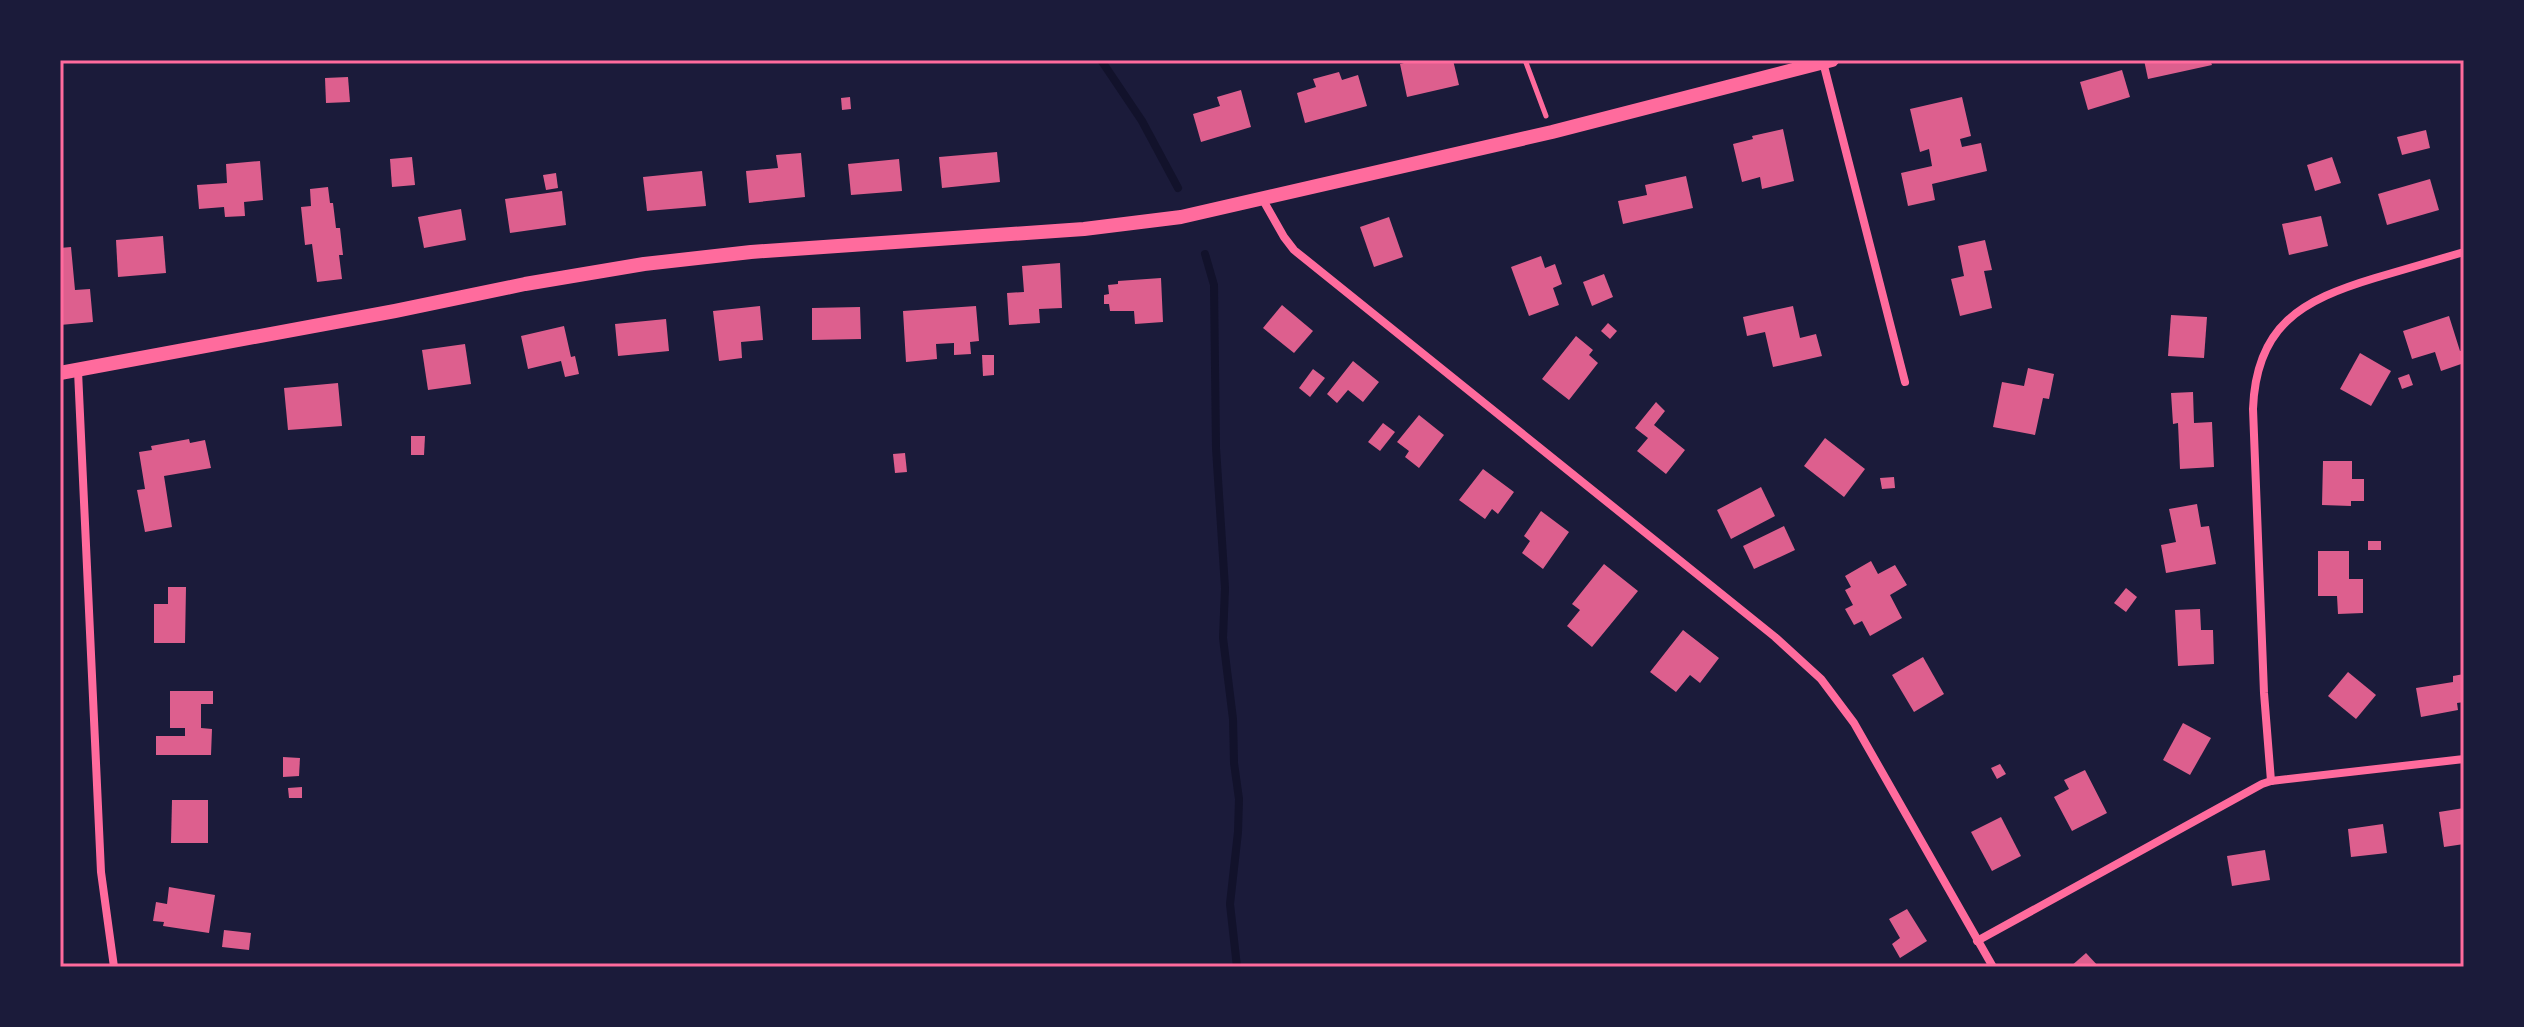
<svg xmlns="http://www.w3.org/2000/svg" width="2524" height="1027" viewBox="0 0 2524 1027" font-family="Quicksand,sans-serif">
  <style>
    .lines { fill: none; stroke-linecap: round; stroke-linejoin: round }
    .stream { stroke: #12122b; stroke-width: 8 }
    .building { fill: #dd5f8e }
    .path { stroke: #ff6b9d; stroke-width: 5 }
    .minor { stroke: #ff6b9d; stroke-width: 8 }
    .tertiary { stroke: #ff6b9d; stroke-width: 14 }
    .neatline { fill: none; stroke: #ff6b9d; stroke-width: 3 }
  </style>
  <rect width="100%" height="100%" fill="#1b1b3a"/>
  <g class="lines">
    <g class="stream">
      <path d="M1101,60l41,61 36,67"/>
      <path d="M1205,254l9,31 2,163 9,140 -2,50 10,81 1,44 5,36 -1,33 -8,72 7,63"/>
    </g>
  </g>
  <g class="building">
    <path d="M1416,60h37l6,25 -52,12 -7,-33z"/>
    <path d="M2144,60h66l2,5 -64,14z"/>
    <path d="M2122,70l8,27 -42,13 -8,-28z"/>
    <path d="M1339,72l3,8 16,-5 9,31 -62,17 -8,-30 19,-6 -3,-8z"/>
    <path d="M348,77l2,25 -24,1 -1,-25z"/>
    <path d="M1241,90l10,37 -50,15 -8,-28 27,-8 -3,-9z"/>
    <path d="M850,97l1,12 -9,1 -1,-12z"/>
    <path d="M1962,97l9,39 -11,3 2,8 19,-4 6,28 -55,13 3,16 -27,6 -7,-33 31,-7 -3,-17 -9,3 -10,-43z"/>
    <path d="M1783,129l11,52 -32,8 -2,-12 -18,5 -9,-38 20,-5 -1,-3z"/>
    <path d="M2426,130l4,18 -28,7 -5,-18z"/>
    <path d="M997,152l3,30 -58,6 -3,-31z"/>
    <path d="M801,153l4,44 -56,6 -3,-32 32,-3 -2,-13z"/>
    <path d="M412,157l3,28 -23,2 -2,-28z"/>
    <path d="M2332,157l9,26 -26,8 -8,-26z"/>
    <path d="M899,159l3,32 -51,4 -3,-31z"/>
    <path d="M260,161l3,39 -19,2 1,14 -20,1 -1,-10 -25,2 -2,-24 30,-2 -1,-19z"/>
    <path d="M702,171l4,35 -59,5 -4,-34z"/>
    <path d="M556,173l2,15 -12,2 -3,-15z"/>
    <path d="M1686,176l7,32 -70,16 -5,-23 29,-6 -2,-10z"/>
    <path d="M2430,179l9,31 -52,15 -9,-31z"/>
    <path d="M328,187l2,16h3l3,25h4l3,27h-4l3,24 -25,3 -5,-38 -7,1 -4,-38 10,-1 -1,-17z"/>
    <path d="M562,191l4,34 -56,8 -5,-34z"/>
    <path d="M461,209l5,31 -42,8 -6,-31z"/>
    <path d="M2321,216l7,30 -39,9 -7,-31z"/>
    <path d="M1389,217l14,40 -29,10 -14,-40z"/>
    <path d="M163,236l3,37 -48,4 -2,-37z"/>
    <path d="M1985,240l7,30 -8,1 8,37 -32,8 -9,-37 13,-3 -6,-30z"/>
    <path d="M71,247l4,43 15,-1 3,33 -33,3v-77z"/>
    <path d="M1541,256l4,12 10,-4 7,20 -9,4 6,17 -30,11 -18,-49z"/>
    <path d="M1060,263l2,45 -23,1 1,14 -31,2 -2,-32 17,-1 -2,-26z"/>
    <path d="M1604,274l9,23 -21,9 -9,-24z"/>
    <path d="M1161,278l2,44 -28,2 -1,-13h-24l-1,-7h-5v-9l5,-1 -1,-9 10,-1v-3z"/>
    <path d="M1282,305l31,26 -19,22 -31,-25z"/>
    <path d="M760,306l3,34 -22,2 1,16 -23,3 -6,-50z"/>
    <path d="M976,306l3,35 -9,1 1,12 -17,1v-12l-18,1 1,15 -31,3 -3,-51z"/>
    <path d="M1793,306l7,32 16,-4 6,22 -49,11 -8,-35 -18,4 -4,-19z"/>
    <path d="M860,307l1,32 -49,1v-32z"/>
    <path d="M2171,315l36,2 -3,41 -36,-2z"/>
    <path d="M2449,316l11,35 4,-1v13l-23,8 -6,-19 -23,7 -9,-28z"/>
    <path d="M666,319l3,32 -51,5 -3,-32z"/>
    <path d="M1608,323l9,8 -7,8 -9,-8z"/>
    <path d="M564,326l7,31 4,-1 4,18 -14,3 -4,-16 -33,8 -7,-33z"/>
    <path d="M1576,336l17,14 -4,5 9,8 -29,37 -27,-21z"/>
    <path d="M465,344l6,40 -43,6 -6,-40z"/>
    <path d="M2360,353l31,18 -20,35 -31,-17z"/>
    <path d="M982,355h12v20l-11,1z"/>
    <path d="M1353,361l26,21 -16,20 -15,-12 -11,13 -10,-9z"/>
    <path d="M2028,368l26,6 -5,25 -6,-1 -8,37 -42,-8 9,-45 22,4z"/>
    <path d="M1313,369l12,9 -15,19 -11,-9z"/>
    <path d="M2409,374l4,11 -11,4 -4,-11z"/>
    <path d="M338,383l4,43 -54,4 -4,-42z"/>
    <path d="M2193,392l1,31 18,-1 2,45 -34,2 -2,-46 -5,1 -2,-31z"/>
    <path d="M1656,402l9,9 -11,14 31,25 -19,24 -29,-23 11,-13 -13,-10z"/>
    <path d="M1419,415l25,20 -25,33 -14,-11 4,-6 -12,-9z"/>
    <path d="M1383,423l12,9 -15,19 -12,-9z"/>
    <path d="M411,436h14l-1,19h-13z"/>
    <path d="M1825,438l40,31 -21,28 -40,-31z"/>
    <path d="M189,439l1,4 15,-3 6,28 -47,8 8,51 -27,5 -8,-42 8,-1 -6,-37 13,-2 -1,-4z"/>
    <path d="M905,453l2,19 -12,1 -2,-19z"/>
    <path d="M2323,461h29v18h12v22h-13v5l-29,-1z"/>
    <path d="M1483,469l31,23 -16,22 -6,-5 -7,10 -26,-19z"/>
    <path d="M1894,477l1,11 -13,1 -2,-11z"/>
    <path d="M1761,487l14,29 -44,23 -14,-29z"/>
    <path d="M2197,504l4,23 8,-1 7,38 -50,9 -5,-28 15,-3 -7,-33z"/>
    <path d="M1541,511l28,21 -26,37 -21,-16 8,-12 -6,-5z"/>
    <path d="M1784,526l11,24 -41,19 -11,-23z"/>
    <rect x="2368" y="541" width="13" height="9"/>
    <path d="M2318,551h31v28h14v34l-25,1 -1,-18h-19z"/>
    <path d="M1871,561l7,13 17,-9 12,20 -17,10 12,23 -32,18 -8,-15 -8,4 -9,-16 8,-4 -8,-15 6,-3 -6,-11z"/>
    <path d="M1604,564l34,27 -46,56 -25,-21 13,-16 -8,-6z"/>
    <path d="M168,587h18l-1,56h-31v-39h14z"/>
    <path d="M2126,588l11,9 -11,15 -12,-9z"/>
    <path d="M2200,609l1,21h12l1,34 -36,2 -3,-56z"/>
    <path d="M1683,630l36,28 -19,25 -10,-8 -14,17 -26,-20z"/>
    <path d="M1923,657l21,37 -30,18 -22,-37z"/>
    <path d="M2348,672l28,23 -20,24 -28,-23z"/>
    <path d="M2464,674v28l-7,1 1,7 -37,7 -5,-29 37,-6v-6z"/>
    <path d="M170,691h43v13h-12v24l11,1 -1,26h-55v-19h29v-8h-15z"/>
    <path d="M2183,723l28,15 -21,37 -27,-15z"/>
    <path d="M283,757l17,1 -1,18 -16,1z"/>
    <path d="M2000,764l6,10 -9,5 -6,-11z"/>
    <path d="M2085,770l22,43 -35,18 -18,-34 15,-8 -5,-9z"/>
    <path d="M302,787v11h-13l-1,-10z"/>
    <path d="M172,800h36v43h-37z"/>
    <path d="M2464,808v36l-20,3 -5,-35z"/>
    <path d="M2001,817l20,39 -29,15 -21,-39z"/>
    <path d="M2383,824l4,29 -36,4 -3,-28z"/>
    <path d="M2265,850l5,30 -38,6 -5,-30z"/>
    <path d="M169,887l46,8 -6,38 -46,-7 1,-4 -11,-1 3,-19 11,2z"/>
    <path d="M1907,909l20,32 -27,17 -8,-14 8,-6 -11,-19z"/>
    <path d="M224,930l27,3 -2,17 -27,-3z"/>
    <path d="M2086,953l13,14h-29z"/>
  </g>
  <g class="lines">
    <path class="path" d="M1525,60l21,56"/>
    <g class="minor">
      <path d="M1823,62l82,320"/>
      <path d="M1263,200l21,37 10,13 481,387 46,42 33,44 139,244"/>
      <path d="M78,371l23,501 13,95"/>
      <path d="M2271,781l-7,-88 -11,-284c3,-84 49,-109 122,-131 30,-9 59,-17 89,-26"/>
      <path d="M1977,941l285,-157 9,-3 193,-22"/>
    </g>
    <path class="tertiary" d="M60,373l335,-62 130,-27 119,-20 107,-12 333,-23 97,-12 371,-85 280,-72"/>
  </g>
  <rect width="2524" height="1027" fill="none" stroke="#1b1b3a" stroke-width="124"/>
  <rect x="62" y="62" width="2400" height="903" class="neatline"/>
</svg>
